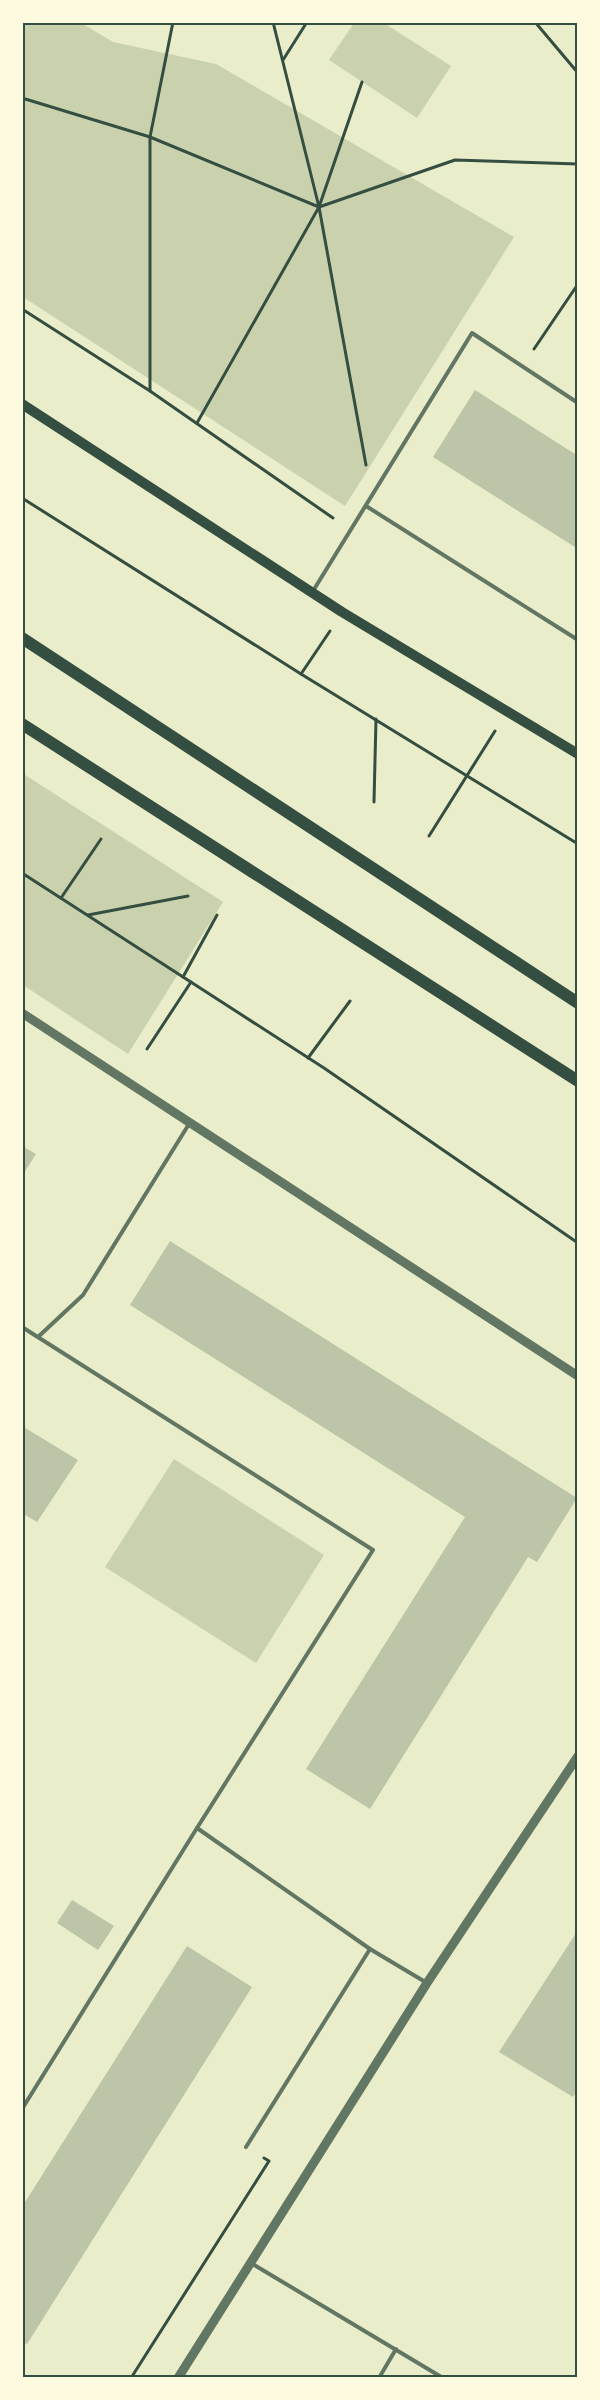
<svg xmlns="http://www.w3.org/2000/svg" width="600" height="2400" viewBox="0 0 600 2400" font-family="Raleway,sans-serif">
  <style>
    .green { fill: #cad2ad }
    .building { fill: #bcc5a7 }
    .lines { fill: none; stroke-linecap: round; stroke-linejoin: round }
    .path { stroke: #344e41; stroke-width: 3 }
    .service { stroke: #617663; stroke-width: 4 }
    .tertiary { stroke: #617663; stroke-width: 9 }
    .secondary { stroke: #344e41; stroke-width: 10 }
    .primary { stroke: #344e41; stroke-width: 12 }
    .neatline { fill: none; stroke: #344e41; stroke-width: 2 }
  </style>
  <rect width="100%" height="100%" fill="#e9edc9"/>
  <g class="green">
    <path d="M22,23h59l32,19 103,22 298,173 -169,269 -322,-209z"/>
    <path d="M354,23h30l67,43 -34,52 -88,-58z"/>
    <path d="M22,773l201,129 -95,152 -105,-69z"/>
    <path d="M174,1459l150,96 -68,108 -151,-96z"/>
  </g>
  <g class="building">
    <path d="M475,390l103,66v93l-145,-92z"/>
    <path d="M22,1146l14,8 -14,22z"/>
    <path d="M170,1241l407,257 -40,64 -9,-5 -158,252 -64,-40 159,-252 -335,-212z"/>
    <path d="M22,1426l56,34 -41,62 -15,-9z"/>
    <path d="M72,1900l42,26 -16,24 -41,-27z"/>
    <path d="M578,1930v159l-5,8 -74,-45z"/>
    <path d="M187,1946l65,41 -225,357 -5,-2v-135z"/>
  </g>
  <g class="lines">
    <g class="path">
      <path d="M273,22l46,185 47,258"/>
      <path d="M535,22l43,51"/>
      <path d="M283,60l24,-38"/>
      <path d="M22,98l128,39 169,70 136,-47 123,4"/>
      <path d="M22,309l128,82 183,127"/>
      <path d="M534,349l44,-65"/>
      <path d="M150,391v-254l23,-115"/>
      <path d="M197,423l122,-216 43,-125"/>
      <path d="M22,498l279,176 277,170"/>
      <path d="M301,674l29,-43"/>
      <path d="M374,802l2,-83"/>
      <path d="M429,836l66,-105"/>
      <path d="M22,873l302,195 254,175"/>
      <path d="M61,898l40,-59"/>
      <path d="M88,915l100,-19"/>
      <path d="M183,977l34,-62"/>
      <path d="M147,1049l44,-67"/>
      <path d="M308,1058l42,-57"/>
      <path d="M131,2378l138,-217 -5,-3"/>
    </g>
    <g class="service">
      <path d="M366,506l212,134"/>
      <path d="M313,591l159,-258 106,70"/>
      <path d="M22,1327l351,223 -176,278 173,121 57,34"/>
      <path d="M38,1337l45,-42 106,-171"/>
      <path d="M22,2109l175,-281"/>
      <path d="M246,2147l124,-198"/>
      <path d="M251,2263l192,115"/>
      <path d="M379,2378l17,-29"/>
    </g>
    <g class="tertiary">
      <path d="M22,1013l556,363"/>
      <path d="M178,2378l249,-395 151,-227"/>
    </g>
    <path class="secondary" d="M22,404l320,208 236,142"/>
    <g class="primary">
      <path d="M22,638l556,365"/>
      <path d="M22,724l556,357"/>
    </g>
  </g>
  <rect width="600" height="2400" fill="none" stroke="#fefae0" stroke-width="48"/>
  <rect x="24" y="24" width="552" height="2352" class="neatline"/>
</svg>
